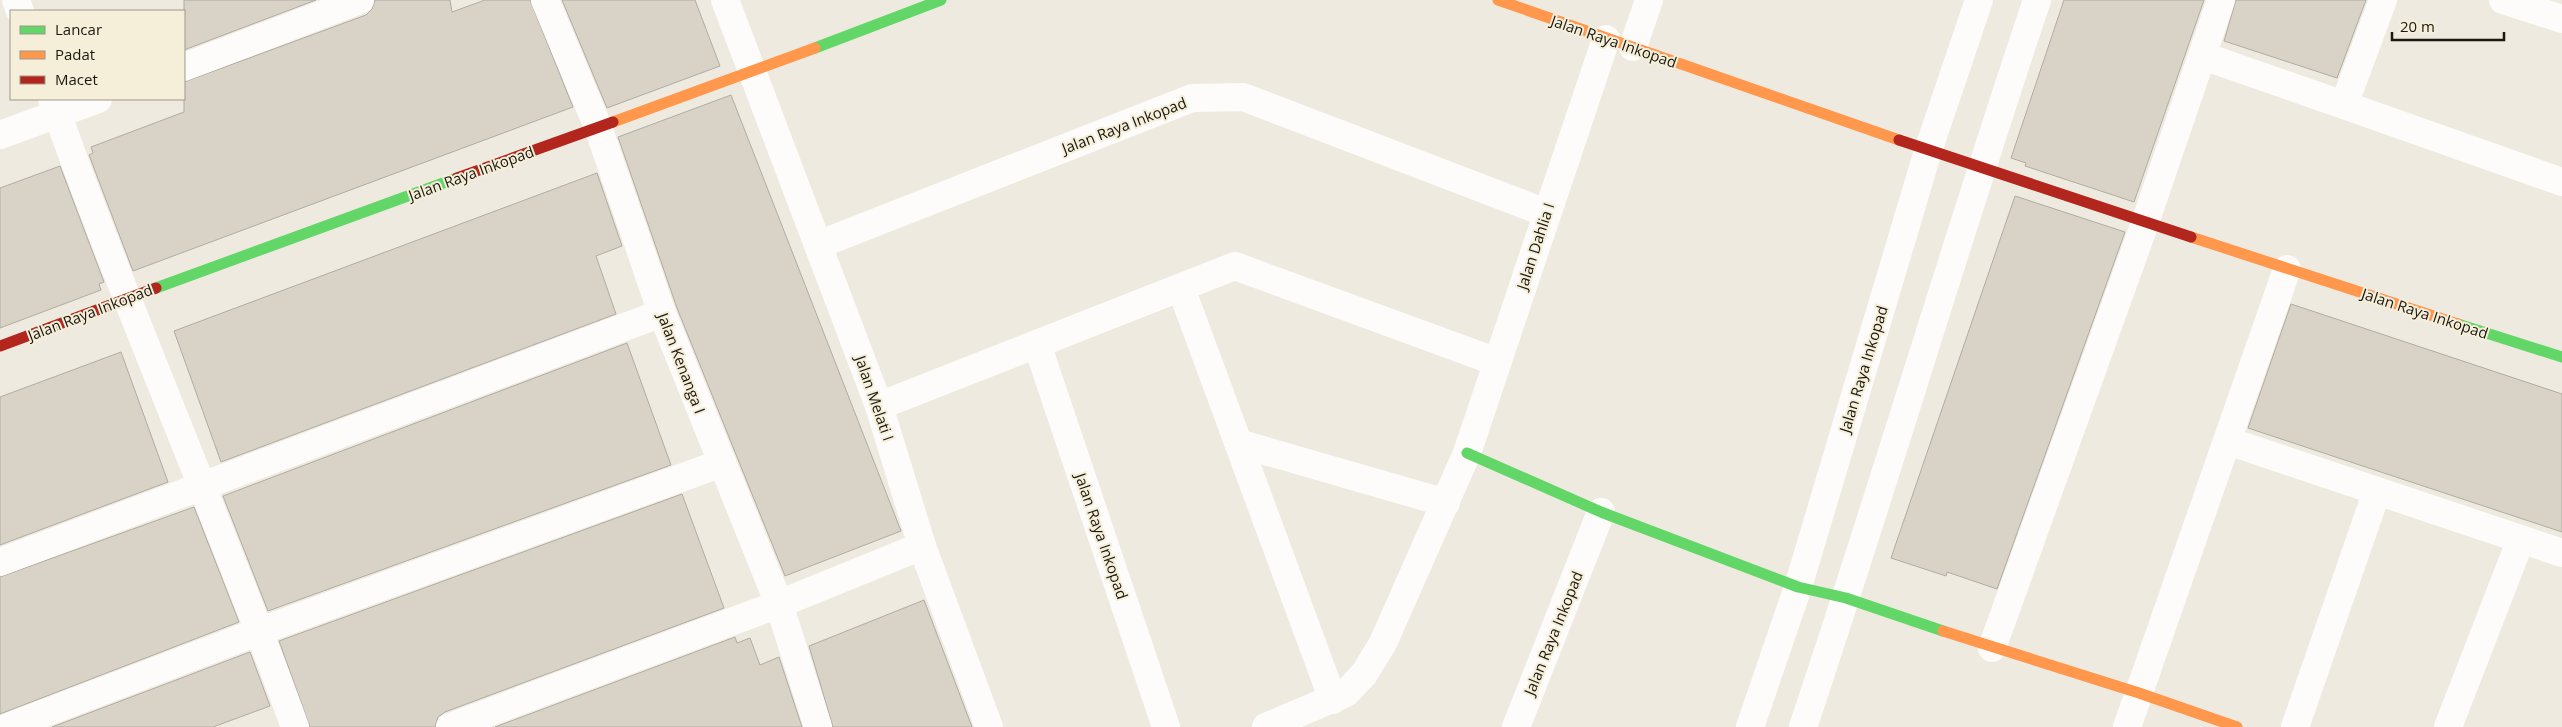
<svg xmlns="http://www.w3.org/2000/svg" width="2562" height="727" viewBox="0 0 2562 727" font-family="'Open Sans',sans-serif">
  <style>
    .building { fill: #d8d3c6; stroke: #b0aca4 }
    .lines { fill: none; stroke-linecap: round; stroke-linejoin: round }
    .street { stroke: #fdfcfa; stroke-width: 28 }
    .fast { stroke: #63d668; stroke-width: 11 }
    .slow { stroke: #ff974d; stroke-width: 11 }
    .jam { stroke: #b3261e; stroke-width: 11 }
    .labels { text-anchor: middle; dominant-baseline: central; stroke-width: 4; stroke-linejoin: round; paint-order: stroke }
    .street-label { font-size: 15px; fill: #1a1810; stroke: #f5eed9 }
  </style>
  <rect width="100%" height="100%" fill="#efeadf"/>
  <g class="building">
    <path d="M184,0h132l-132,50z"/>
    <path d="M375,0h75l2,12 33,-12h45l43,107 -440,164 -44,-116 4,-2 -2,-6 93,-35v-30l182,-67 6,-6z"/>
    <path d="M562,0h133l25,66 -113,42z"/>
    <path d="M2064,0h140l-70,202 -109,-36 1,-3 -15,-5z"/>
    <path d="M2236,0h130l-29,78 -113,-37z"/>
    <path d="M731,95l170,436 -116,45 -108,-268 -59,-171z"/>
    <path d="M60,166l44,116 -5,2 2,6 -101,38v-140z"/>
    <path d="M597,173l25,73 -26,10 20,58 -395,148 -47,-131z"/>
    <path d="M2015,196l110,36 -128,357 -50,-17 -1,4 -55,-18z"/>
    <path d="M2291,304l271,90v138l-314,-104z"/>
    <path d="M627,343l44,122 -403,146 -45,-115z"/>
    <path d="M121,352l47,130 -168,63v-148z"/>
    <path d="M682,494l42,114 -279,104 -7,5 -3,10h-125l-31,-86z"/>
    <path d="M194,507l45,115 -239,92v-137z"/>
    <path d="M924,600l48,127h-139l-24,-81z"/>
    <path d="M735,637l2,6 13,-5 10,27 19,-8 23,70h-307z"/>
    <path d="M250,652l20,54 -57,21h-161z"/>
  </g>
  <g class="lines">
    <g class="street">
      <path d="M16,0l4,11"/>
      <path d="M545,0l53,127 64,186 117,291 39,123"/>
      <path d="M725,0l154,406 43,140 67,181"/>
      <path d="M2503,0l59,19"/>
      <path d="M1633,47l16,-47"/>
      <path d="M2203,56l141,49 39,-105"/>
      <path d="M184,67l176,-67"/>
      <path d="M52,99c75,211 166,417 243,628"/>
      <path d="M2344,105l218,77"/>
      <path d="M0,135l98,-36"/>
      <path d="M818,245l374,-147 51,-1 303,116"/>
      <path d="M1181,288l152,412"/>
      <path d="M1037,344l129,383"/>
      <path d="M879,406l356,-140 262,96"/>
      <path d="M2228,441l334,112"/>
      <path d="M1238,443l208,60"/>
      <path d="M0,562l662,-249"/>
      <path d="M1992,648l153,-425 76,-223"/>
      <path d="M8,727l252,-96 462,-168"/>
      <path d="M450,727l329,-123 143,-58"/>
      <path d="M1266,727l80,-34 18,-19 19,-31 84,-190 139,-414"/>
      <path d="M1516,727l85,-215"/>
      <path d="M1750,727l48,-140 130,-436 51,-151"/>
      <path d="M1803,727c81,-241 153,-486 234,-727"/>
      <path d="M2127,727l160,-458"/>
      <path d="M2295,727l82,-236"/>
      <path d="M2448,727l73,-188"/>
    </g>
    <g class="fast">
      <path d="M815,48l126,-48"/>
      <path d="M156,288l301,-110"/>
      <path d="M2458,324l104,33"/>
      <path d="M1467,453l134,59 197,75 48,11 97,33"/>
    </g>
    <g class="slow">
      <path d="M1498,0l401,140"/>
      <path d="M613,122l202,-74"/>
      <path d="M2191,237l267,87"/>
      <path d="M1943,631l196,62 98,34"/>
    </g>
    <g class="jam">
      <path d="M1899,140l292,97"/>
      <path d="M457,178l156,-56"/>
      <path d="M0,346l156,-58"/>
    </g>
  </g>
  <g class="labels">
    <g class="street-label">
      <text transform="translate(1614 41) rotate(19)">Jalan Raya Inkopad</text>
      <text transform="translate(1124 125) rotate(-21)">Jalan Raya Inkopad</text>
      <text transform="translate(471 173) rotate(-20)">Jalan Raya Inkopad</text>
      <text transform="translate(1535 246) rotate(-72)">Jalan Dahlia I</text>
      <text transform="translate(90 312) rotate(-21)">Jalan Raya Inkopad</text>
      <text transform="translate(2425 313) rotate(18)">Jalan Raya Inkopad</text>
      <text transform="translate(682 363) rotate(69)">Jalan Kenanga I</text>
      <text transform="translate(1863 369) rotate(-73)">Jalan Raya Inkopad</text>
      <text transform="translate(875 398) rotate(71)">Jalan Melati I</text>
      <text transform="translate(1102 536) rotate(71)">Jalan Raya Inkopad</text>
      <text transform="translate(1553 633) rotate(-68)">Jalan Raya Inkopad</text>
    </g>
  </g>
  <rect x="10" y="10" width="175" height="90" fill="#f5eed9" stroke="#9d9889"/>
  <rect x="20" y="26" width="25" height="8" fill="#63d668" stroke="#9d9889"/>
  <text x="55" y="35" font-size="15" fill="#1a1810">Lancar</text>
  <rect x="20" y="51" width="25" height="8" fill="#ff974d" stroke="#9d9889"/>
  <text x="55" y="60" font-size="15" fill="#1a1810">Padat</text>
  <rect x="20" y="76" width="25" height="8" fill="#b3261e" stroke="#9d9889"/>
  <text x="55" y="85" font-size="15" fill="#1a1810">Macet</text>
  <path d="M2392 32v8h112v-8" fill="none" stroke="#1a1810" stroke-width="2.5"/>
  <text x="2400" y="32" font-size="15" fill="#1a1810" stroke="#f5eed9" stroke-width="4" paint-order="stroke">20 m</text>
</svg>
